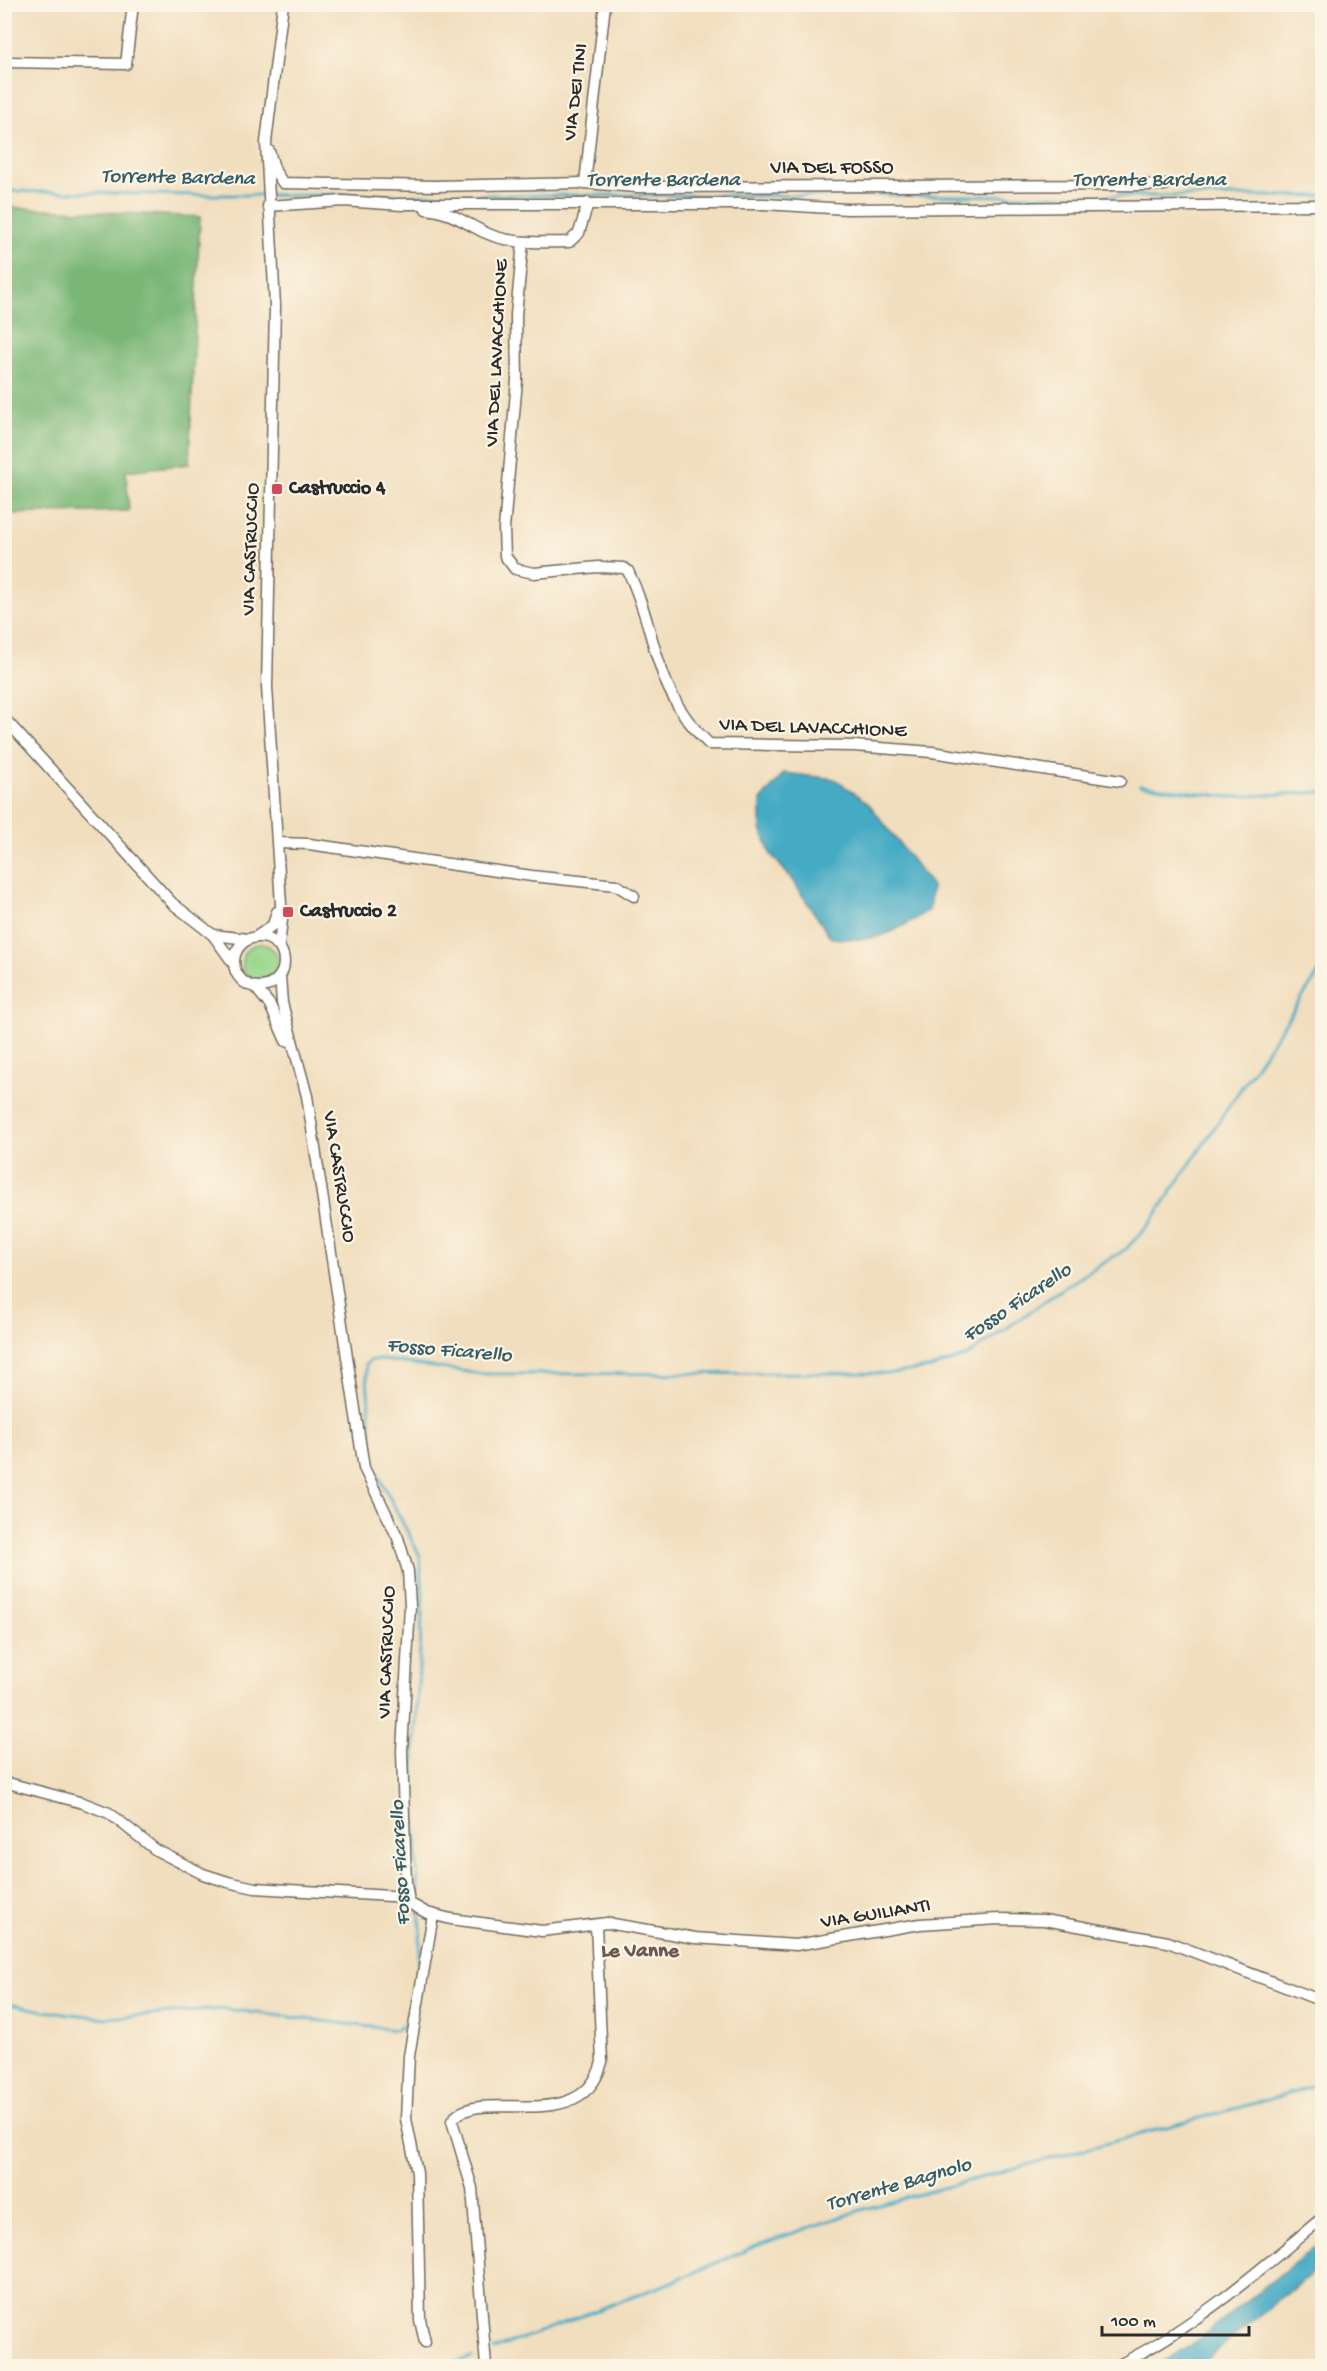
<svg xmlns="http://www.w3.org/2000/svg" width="1327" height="2371" viewBox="0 0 1327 2371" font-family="'Gochi Hand',sans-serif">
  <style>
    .green { fill: #98d68b; stroke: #62805b; stroke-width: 1.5 }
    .forest { fill: #7ab777; stroke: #527151; stroke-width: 1.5 }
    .water { fill: #44aac4; stroke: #386a78; stroke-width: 1.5 }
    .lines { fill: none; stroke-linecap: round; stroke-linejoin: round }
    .stream { stroke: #44aac4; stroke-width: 3 }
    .minor-casing { stroke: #706a5e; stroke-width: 13 }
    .minor { stroke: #fff; stroke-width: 10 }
    .poi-dot { fill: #d1495b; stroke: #fcf5e5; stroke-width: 2 }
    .labels { text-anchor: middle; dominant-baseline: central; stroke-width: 4.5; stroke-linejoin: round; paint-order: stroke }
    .street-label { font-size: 20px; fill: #2b2b2b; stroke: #fcf5e5 }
    .poi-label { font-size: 20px; font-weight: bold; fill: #2b2b2b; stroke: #fcf5e5; text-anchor: start }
    .water-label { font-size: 21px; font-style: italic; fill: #355e68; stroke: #fcf5e5 }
    .neighbourhood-label { font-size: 21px; font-weight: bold; fill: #6d5753; stroke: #fcf5e5 }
  </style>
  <rect width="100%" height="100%" fill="#fcf5e5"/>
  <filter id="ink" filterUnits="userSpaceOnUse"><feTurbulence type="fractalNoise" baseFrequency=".0167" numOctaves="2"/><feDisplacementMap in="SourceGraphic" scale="12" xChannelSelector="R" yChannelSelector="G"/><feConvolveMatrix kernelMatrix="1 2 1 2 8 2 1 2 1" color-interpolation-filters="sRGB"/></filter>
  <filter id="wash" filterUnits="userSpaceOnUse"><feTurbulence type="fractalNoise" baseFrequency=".008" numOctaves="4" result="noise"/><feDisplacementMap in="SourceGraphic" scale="24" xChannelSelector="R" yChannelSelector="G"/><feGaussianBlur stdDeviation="1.35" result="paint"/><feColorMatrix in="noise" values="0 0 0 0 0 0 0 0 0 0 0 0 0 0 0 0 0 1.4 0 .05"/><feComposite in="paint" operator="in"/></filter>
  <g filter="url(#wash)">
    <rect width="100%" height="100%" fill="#f1debe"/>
    <circle class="green" cx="260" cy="962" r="18"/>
    <path class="forest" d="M4,207l196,10 -11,247 -63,7 3,40 -124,3z"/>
    <g class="water">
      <path d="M784,773l51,6 34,25 63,82 -3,24c-40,25 -50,33 -98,28l-41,-61 -20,-24 -9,-24v-29z"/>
      <path d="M1322,2241v24l-113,92 -13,9h-41l35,-20z"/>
    </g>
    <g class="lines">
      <g class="stream">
        <path d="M4,191l193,4 1125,1"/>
        <path d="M1140,785l89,12 93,-5"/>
        <path d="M419,1905l-6,-127 10,-184 -3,-38 -43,-83 -4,-15 -7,-94 5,-4h12l99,14 412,-1 37,-5 36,-12 98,-69 61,-38 25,-27 171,-254"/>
        <path d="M417,1979l4,-50 -2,-18"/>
        <path d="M4,2003l41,8 61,7 118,-9 172,21 15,-9"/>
        <path d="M494,2349l170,-64 97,-41 100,-34 435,-118 26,-9"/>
        <path d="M448,2366l24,-9"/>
      </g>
    </g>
  </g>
  <g filter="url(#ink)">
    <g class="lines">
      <g class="minor-casing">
        <g id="minor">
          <path d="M4,62l122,2 7,-60"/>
          <path d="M269,151l6,20 8,12 152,3 150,-3 51,4 529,-2"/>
          <path d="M585,183l20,-179"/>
          <path d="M397,204h367l83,5 475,-4"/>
          <path d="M268,206l75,-5 59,4"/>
          <path d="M426,209c24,2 39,14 60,24 26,12 56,9 83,9l10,-9 9,-30"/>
          <path d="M523,242l-7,73 1,65 -13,149 1,27 10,13 19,4 64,-6 26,1 4,3c31,64 23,118 81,173l145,2 78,6 188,29"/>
          <path d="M4,718l168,185 41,32 21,29"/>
          <path d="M278,843l31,1 223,32 84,9 18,11"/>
          <path d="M213,935l35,4"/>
          <path d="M256,937l17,-12 4,-13"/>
          <circle cx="259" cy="962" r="25"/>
          <path d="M279,946l3,-26 -15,-233 8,-381 -9,-164 17,-138"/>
          <path d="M280,976l2,27 25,93 57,372 34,70 10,33 2,35 -8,145 4,133 3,19 18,10 24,6 91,12 65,-8 88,15 101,7 124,-21 79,-5 45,1 124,22 154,59"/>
          <path d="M255,987l15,18 16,36"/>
          <path d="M4,1782l79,21 26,10 47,37 47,24 25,8 27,6 152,9"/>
          <path d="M425,2342l-5,-22 -3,-147 -11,-54 3,-63 24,-141"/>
          <path d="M486,2366l-14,-178 -20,-67c24,-38 130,19 150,-59l-6,-137"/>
          <path d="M1117,2366c76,-38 141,-94 205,-148"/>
        </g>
      </g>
      <use href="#minor" class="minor"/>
    </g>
  </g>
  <g class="poi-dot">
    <rect x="271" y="483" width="12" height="12" rx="3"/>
    <rect x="282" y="906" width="12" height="12" rx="3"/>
  </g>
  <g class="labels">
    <g class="street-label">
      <text transform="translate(577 92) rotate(-83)">VIA DEI TINI</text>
      <text x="832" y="169">VIA DEL FOSSO</text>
      <text transform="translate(498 353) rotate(-87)">VIA DEL LAVACCHIONE</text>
      <text transform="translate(252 549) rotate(-88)">VIA CASTRUCCIO</text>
      <text transform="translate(813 729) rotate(2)">VIA DEL LAVACCHIONE</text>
      <text transform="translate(338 1177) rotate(81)">VIA CASTRUCCIO</text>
      <text transform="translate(388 1652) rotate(-88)">VIA CASTRUCCIO</text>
      <text transform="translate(876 1915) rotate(-9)">VIA GUILIANTI</text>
    </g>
    <g class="poi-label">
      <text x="289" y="489">Castruccio 4</text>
      <text x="300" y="912">Castruccio 2</text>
    </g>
    <g class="water-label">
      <text transform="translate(178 179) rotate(1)">Torrente Bardena</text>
      <text x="663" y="181">Torrente Bardena</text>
      <text x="1149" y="181">Torrente Bardena</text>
      <text transform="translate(1018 1304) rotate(-34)">Fosso Ficarello</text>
      <text transform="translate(449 1352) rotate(5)">Fosso Ficarello</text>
      <text transform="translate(402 1863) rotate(-93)">Fosso Ficarello</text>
      <text transform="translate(899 2186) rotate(-16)">Torrente Bagnolo</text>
    </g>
    <g class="neighbourhood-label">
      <text x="640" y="1952">Le Vanne</text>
    </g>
  </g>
  <rect width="1327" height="2371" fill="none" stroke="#fcf5e5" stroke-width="24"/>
  <path d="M1102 2326v9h147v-9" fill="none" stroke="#2b2b2b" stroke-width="3"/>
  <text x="1111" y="2326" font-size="18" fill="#2b2b2b" stroke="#fcf5e5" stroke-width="4.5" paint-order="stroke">100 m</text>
</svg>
